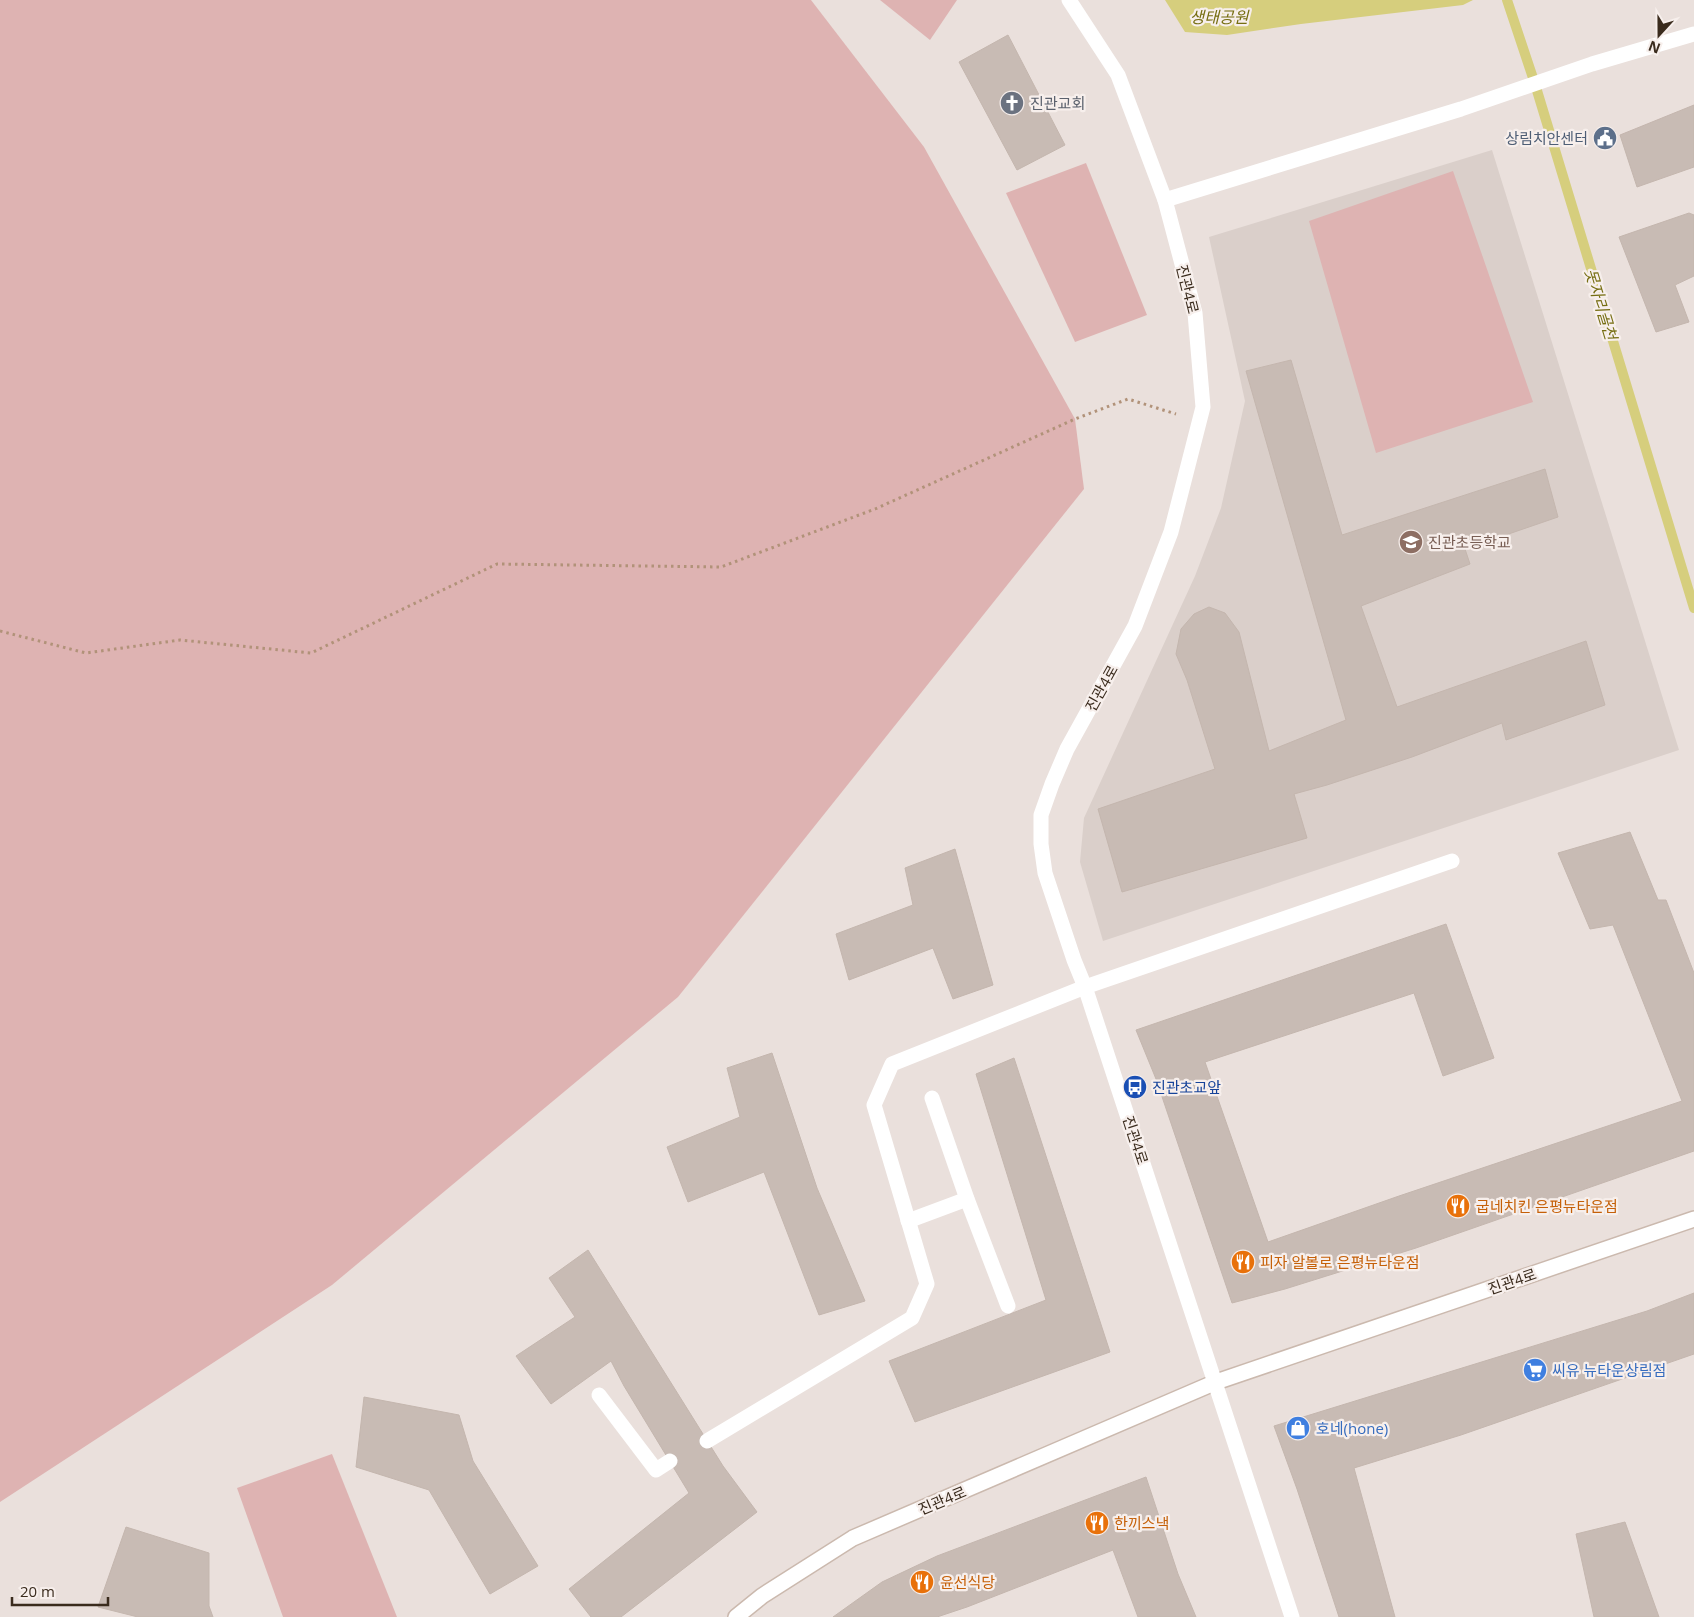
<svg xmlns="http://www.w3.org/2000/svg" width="1694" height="1617" viewBox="0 0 1694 1617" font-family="'Open Sans','Noto Sans KR',sans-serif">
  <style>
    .built { fill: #dacfca }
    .green { fill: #deb3b2 }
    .water { fill: #d6ce7d }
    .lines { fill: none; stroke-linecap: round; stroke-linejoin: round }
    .stream { stroke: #d6ce7d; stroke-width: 10 }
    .building { fill: #c8bbb4; stroke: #c4b6ae }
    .secondary-casing { stroke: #cbb9ae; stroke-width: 18 }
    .path { stroke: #b19279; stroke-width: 3; stroke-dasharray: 2.5 4; stroke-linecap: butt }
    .lane { stroke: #fff; stroke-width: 15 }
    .street { stroke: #fff; stroke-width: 15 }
    .secondary { stroke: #fff; stroke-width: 15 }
    .labels { text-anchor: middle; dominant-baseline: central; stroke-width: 4.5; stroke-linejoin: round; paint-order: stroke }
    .worship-label { font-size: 15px; fill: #5b616d; stroke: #f7efec; text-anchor: start }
    .service-label { font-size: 15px; fill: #4e5e75; stroke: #f7efec; text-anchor: end }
    .street-label { font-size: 15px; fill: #3a2b1d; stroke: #f7efec }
    .education-label { font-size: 15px; fill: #785e54; stroke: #f7efec; text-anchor: start }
    .transit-label { font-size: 15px; fill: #164399; stroke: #f7efec; text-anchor: start }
    .food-label { font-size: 15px; fill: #c56008; stroke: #f7efec; text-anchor: start }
    .shop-label { font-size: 15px; fill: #366cbe; stroke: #f7efec; text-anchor: start }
    .water-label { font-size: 16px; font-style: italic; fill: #766e12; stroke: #f7efec }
  </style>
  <rect width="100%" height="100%" fill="#eae0dc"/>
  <path class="built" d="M1492,150l187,600 -576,191 -23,-79 4,-44 111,-242 26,-68 24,-107 -36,-164z"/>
  <g class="green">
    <path d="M0,0h811l113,147 151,272 9,70 -406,508 -346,288 -332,217z"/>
    <path d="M880,0h77l-27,40z"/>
    <path d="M1086,163l61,152 -72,27 -69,-149z"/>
    <path d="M1453,171l80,231 -157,51 -67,-232z"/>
    <path d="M332,1454l65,163h-114l-46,-129z"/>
  </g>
  <path class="water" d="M1165,0h308l-10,5 -162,19 -74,11 -42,-3z"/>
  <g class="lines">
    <path class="stream" d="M1507,0l28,84 159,524"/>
  </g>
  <g class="building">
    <path d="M1008,35l57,110 -48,25 -58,-108z"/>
    <path d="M1694,105v62l-57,20 -17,-52z"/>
    <path d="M1689,213l5,2v61l-19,9 14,37 -33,10 -37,-95z"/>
    <path d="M1291,360l51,175 203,-66 13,48 -93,32 5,15 -109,42 36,101 189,-66 19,64 -99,35 -4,-17 -90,34 -85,28 -33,9 13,44 -185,54 -24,-83 117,-40 -28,-89 -11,-26 5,-25 13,-15 15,-7 16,6 14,19 30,119 77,-31 -100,-349z"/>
    <path d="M1630,832l28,68h8l28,73v178l-278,97 -131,41 -53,14 -76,-224 -20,-49 310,-106 48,134 -51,18 -29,-83 -209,69 63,180 131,-46 283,-95 -69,-176 -23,4 -32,-76z"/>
    <path d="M955,849l38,136 -40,14 -20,-51 -84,32 -13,-46 77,-29 -8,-37z"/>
    <path d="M772,1053l45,135 48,113 -46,14 -55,-143 -76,30 -21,-55 73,-30 -13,-49z"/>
    <path d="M1014,1058l96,294 -195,70 -26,-61 157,-61 -70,-226z"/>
    <path d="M588,1250l135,216 34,46 -136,105h-30l-22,-28 120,-96 -65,-107 -13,-25 -60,43 -35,-48 59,-39 -26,-39z"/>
    <path d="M1694,1293v61l-233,81 -107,33 41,149h-56l-42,-128 -23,-63 373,-115z"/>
    <path d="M364,1397l95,18 14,46 65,105 -48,28 -61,-104 -73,-23z"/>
    <path d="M1146,1477l32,97 18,43h-58l-25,-67 -146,57 -30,10h-104l49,-35 55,-26z"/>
    <path d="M1625,1522l34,95h-65l-18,-83z"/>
    <path d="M126,1527l83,26v53l4,11h-75l-40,-10z"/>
  </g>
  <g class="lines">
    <g class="secondary-casing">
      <path id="secondary" d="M736,1617l26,-21 91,-58 363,-156 478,-163"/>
    </g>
    <path class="path" d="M0,631l86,22 94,-13 131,13 186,-89 224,3 154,-58 200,-90 53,-20 48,15"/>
    <g class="lane">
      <path d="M1069,0l49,75 47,125"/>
      <path d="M932,1098l35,101 41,107"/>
      <path d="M908,1221l59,-22"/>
      <path d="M599,1395l57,75 14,-9"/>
      <path d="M707,1441l205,-123 15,-34 -53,-179 18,-41 193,-77 367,-126"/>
    </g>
    <path class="street" d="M1292,1617l-207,-630 -11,-27 -29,-87 -4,-29v-29l11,-31 15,-35 68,-123 36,-94 32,-125 -8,-94 -30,-113 296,-91 131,-45 102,-30"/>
    <use href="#secondary" class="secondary"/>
  </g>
  <defs>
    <g id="church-disc" transform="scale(1.25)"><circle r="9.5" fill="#6b7280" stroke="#f7efec"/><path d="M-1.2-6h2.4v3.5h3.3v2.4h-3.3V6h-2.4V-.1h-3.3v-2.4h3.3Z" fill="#fff"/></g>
    <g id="civic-disc" transform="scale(1.25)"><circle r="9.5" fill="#5c6f8a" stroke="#f7efec"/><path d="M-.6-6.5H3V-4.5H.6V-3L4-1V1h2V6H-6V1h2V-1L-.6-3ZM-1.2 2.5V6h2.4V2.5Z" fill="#fff"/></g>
    <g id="school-disc" transform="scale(1.25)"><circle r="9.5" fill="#8d6e63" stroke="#f7efec"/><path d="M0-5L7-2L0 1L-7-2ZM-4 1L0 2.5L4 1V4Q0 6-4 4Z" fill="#fff"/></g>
    <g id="bus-disc" transform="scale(1.25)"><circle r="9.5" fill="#1a4fb4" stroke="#f7efec"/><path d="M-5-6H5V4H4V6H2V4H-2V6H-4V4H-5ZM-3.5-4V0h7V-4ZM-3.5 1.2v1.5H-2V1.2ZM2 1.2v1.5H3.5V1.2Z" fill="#fff"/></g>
    <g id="restaurant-disc" transform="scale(1.25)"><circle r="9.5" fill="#e8710a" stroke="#f7efec"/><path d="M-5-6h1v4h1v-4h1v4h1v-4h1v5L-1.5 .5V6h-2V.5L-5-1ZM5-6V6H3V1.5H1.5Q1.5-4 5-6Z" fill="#fff"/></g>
    <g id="supermarket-disc" transform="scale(1.25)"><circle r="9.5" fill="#3f7fe0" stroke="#f7efec"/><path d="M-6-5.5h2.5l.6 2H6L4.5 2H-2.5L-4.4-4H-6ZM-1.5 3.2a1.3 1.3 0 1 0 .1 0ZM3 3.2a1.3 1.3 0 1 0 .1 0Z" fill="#fff"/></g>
    <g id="shop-disc" transform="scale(1.25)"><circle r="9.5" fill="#3f7fe0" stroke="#f7efec"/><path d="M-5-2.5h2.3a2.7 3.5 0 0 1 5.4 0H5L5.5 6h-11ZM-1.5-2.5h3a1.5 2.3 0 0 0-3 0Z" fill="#fff"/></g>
  </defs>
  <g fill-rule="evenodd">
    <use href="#church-disc" x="1012" y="103"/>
    <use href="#civic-disc" x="1605" y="138"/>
    <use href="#school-disc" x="1411" y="542"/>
    <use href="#bus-disc" x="1135" y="1087"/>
    <use href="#restaurant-disc" x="1458" y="1206"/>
    <use href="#restaurant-disc" x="1243" y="1262"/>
    <use href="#supermarket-disc" x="1535" y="1370"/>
    <use href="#shop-disc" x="1298" y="1428"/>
    <use href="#restaurant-disc" x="1097" y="1523"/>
    <use href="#restaurant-disc" x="922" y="1582"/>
  </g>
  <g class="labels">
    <g class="worship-label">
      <text x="1030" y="103">진관교회</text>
    </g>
    <g class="service-label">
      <text x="1588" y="138">상림치안센터</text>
    </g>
    <g class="street-label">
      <text transform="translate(1188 289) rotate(76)">진관4로</text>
      <text transform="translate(1101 688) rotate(-61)">진관4로</text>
      <text transform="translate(1136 1140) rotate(72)">진관4로</text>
      <text transform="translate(1512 1281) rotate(-19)">진관4로</text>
      <text transform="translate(942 1500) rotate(-23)">진관4로</text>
    </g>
    <g class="education-label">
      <text x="1428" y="542">진관초등학교</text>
    </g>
    <g class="transit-label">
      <text x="1152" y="1087">진관초교앞</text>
    </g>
    <g class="food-label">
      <text x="1476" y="1206">굽네치킨 은평뉴타운점</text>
      <text x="1260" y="1262">피자 알볼로 은평뉴타운점</text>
      <text x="1114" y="1523">한끼스낵</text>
      <text x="940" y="1582">윤선식당</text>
    </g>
    <g class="shop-label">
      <text x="1552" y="1370">씨유 뉴타운상림점</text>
      <text x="1316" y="1428">호네(hone)</text>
    </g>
    <g class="water-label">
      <text x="1219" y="17">생태공원</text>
      <text transform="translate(1601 304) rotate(73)">못자리골천</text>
    </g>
  </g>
  <g transform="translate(1659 35) rotate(201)" stroke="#f7efec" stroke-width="4" paint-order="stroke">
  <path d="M0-4L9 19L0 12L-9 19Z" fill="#3a2b1d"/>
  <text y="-8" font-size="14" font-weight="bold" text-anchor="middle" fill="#3a2b1d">N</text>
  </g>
  <path d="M12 1597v8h96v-8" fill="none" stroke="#3a2b1d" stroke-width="2.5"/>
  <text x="20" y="1597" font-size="15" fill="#3a2b1d" stroke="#f7efec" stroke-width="4" paint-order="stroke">20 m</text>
</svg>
